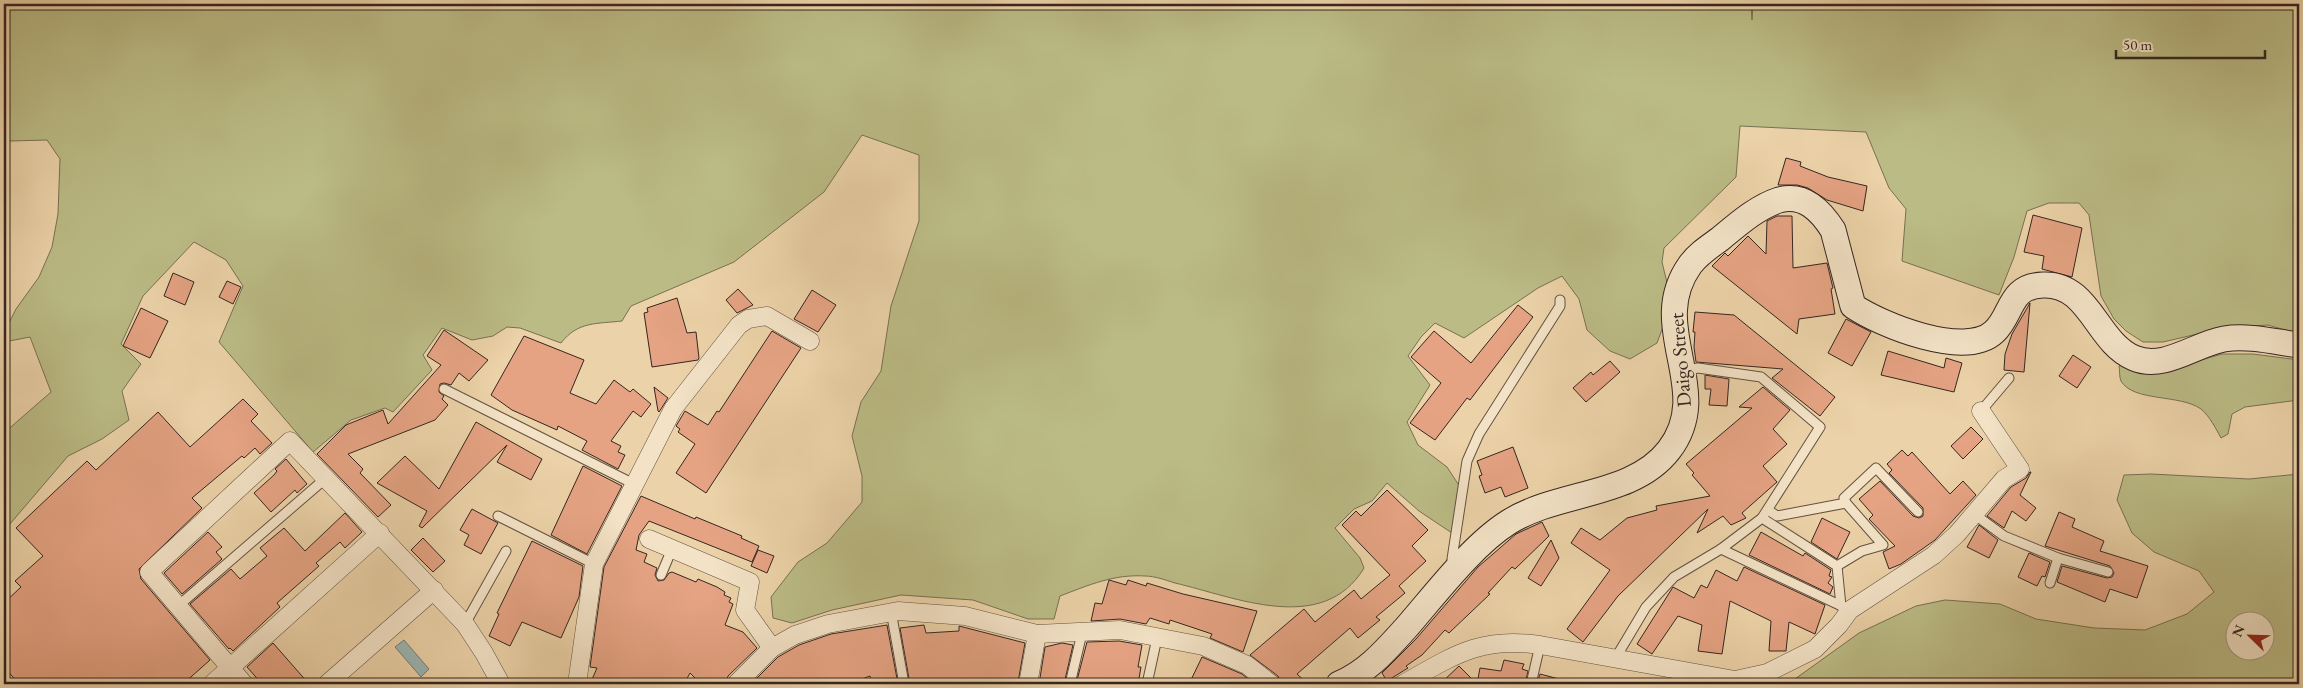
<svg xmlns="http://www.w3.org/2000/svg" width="2303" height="688" viewBox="0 0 2303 688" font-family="'EB Garamond',serif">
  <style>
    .green { fill: #bbbb85; stroke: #787052; fill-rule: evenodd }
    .water { fill: #9cb5b2; stroke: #737c78 }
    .building { fill: #e5a383; stroke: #352620 }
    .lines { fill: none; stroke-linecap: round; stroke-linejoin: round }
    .lane-casing { stroke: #635142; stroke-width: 11 }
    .street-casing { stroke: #635142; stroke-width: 19 }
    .secondary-casing { stroke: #352620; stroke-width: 27 }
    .lane { stroke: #f3e2c6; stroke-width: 9 }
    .street { stroke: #f3e2c6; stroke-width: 18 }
    .secondary { stroke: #f3e2c6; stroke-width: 25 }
    .labels { text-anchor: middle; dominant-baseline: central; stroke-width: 4; stroke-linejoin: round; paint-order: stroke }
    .street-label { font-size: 20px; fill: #352620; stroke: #f3e2c6 }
  </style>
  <rect width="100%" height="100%" fill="#ecd2a8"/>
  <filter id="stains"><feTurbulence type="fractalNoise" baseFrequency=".004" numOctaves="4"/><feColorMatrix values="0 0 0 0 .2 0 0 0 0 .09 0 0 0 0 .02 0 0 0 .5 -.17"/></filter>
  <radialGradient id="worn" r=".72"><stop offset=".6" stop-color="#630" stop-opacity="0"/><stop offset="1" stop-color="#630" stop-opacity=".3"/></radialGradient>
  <g class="green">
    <path d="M4,4h1747l1,16 1,-16h546v330l-31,-9 -45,3 -60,14h-20l-17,-11 -12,-12 -13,-23 -12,-81 -10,-12h-30l-22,8 -13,46 -15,38 -97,-34 4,-52 -17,-21 -23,-56 -126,-6 -4,51 -72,71 -2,14 7,29 -5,33 -7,19 -27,16 -20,-8 -23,-21 -8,-31 -17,-23 -24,12 -74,50 -29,-15 -14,14 -13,19 22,29 -23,37 11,23 29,22 13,20 -2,25 -6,21 -33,-22 -32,-28 -15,18 -18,8 -19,19 25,30 4,10c-41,68 -129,29 -189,15 -10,-3 -20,-7 -30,-7 -31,-2 -56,9 -85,20l-6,23h-26l-55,-19 -72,-5 -69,15 -40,13 -19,-5 -2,-21 27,-35 29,-19 35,-41v-26l-10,-40 9,-34 20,-31 10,-65 28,-85v-66l-57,-20 -38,57 -90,70 -103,44 -9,15c-25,3 -44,0 -61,22l-41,-15 -13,-1 -14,9 -21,4 -30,-12 -19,27 9,15 -39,42 -8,-4 -34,12 -38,32 -94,-110 24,-56 -17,-26 -32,-18 -51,54 -22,48 20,20 -19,27 7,29 -27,19 -34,17 -64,75v-98l47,-41 -21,-55 -26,5v-9l12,-24 23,-32 13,-30 6,-33 2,-55 -13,-19 -37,1 -6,-7z"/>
    <path d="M2222,354h31l46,6v40l-54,7 -13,7 -4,20 -7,4c-6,-11 -11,-21 -20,-29 -21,-15 -68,-7 -80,-28 -2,-4 -1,-11 -2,-15l5,-2 66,-1z"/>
    <path d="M2151,474l98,5 50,-5v210h-511l71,-51 57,-27 29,-6 55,4 36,15 58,9 51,2 42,-16 27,-22 -15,-21 -45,-19 -22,-19 -15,-33 7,-25zM2266,620v30h-30v-30z"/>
  </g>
  <path class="water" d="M404,640l25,29 -8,8 -26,-30z"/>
  <g class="building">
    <path d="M1786,158l15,4 -1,4 28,11 39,9 -4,25 -36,-11 -19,-12 -11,-3h-19z"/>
    <path d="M2033,215l49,13 -10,49 -30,-8 2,-13 -20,-4z"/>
    <path d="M1777,216h15l1,52 34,-5 6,25 -2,1 4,25 -36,5 -2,15 -85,-68 13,-13 3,3 20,-20 18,18 1,-33z"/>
    <path d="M173,273l21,9 -9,23 -21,-9z"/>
    <path d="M227,281l14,6 -8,17 -14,-7z"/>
    <path d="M738,289l15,16 -16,8 -11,-13z"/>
    <path d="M812,290l24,15 -18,27 -24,-13z"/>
    <path d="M677,298l10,35 9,-1 3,26 -1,2 -46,7 -8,-54 4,-1 -1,-4z"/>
    <path d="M2030,303l-6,69 -20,-2 1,-16 7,-20z"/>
    <path d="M1518,305l15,12 -63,83 -3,-2 -32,42 -25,-17 31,-40 -30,-26 23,-26 37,32z"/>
    <path d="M141,308l27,13 -18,37 -27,-12z"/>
    <path d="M1695,312l39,3 101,82 -15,19 -48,-38 11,-9 -87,-7 -2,-15 1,-15h-2z"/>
    <path d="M1846,319l25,13 -19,34 -24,-13z"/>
    <path d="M444,330l44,30 -19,21 -10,-8 -8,12 -7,-2 -4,1 -1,8 5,4 -2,3 6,6 -13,15 -87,34 15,15 -3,4 31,32 -13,12 -61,-63 29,-29 37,-15 5,14 53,-59 -14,-9z"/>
    <path d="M772,331l29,17 -95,145 -30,-20 19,-29 -17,-12 2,-3 -4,-3 9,-15 23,14 9,-14 2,1z"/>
    <path d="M524,336l60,24 -14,33 26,11 18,-24 16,12 3,-3 18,15 -10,13 -8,-6 -22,30 10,5 -3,6 7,3 -7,14 -36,-19 5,-9 -29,-15 -1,4 -45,-20 -21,-15z"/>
    <path d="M1888,351l56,17 2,-10 16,5 -8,29 -73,-17z"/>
    <path d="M2073,355l18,12 -14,21 -18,-12z"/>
    <path d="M1610,361l10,11 -34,30 -13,-14 18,-16 2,3z"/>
    <path d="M1705,375l24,4 -2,27 -18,-1 2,-16h-6z"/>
    <path d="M654,387l14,11 -9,14 -1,-1z"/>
    <path d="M1763,387l27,23 -17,19 14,15 -24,22 14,16 -35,31 4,5 -15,7 -8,-9 -26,17 11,-24 -90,87 -35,46 -16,-13 43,-59 -39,-27 10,-15 19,12 27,-22 30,-8 -1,-4 54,-10 -18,-21 2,-2 -8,-9 66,-56 -13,-1z"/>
    <path d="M243,399l15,15 -7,7 21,22 -12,11 -5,-6 -11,10 -2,-2 -50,42 10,10 -63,61 2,10 69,81 -27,24h-164l-15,-17v-64l17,-16 -6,-6 28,-25 -27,-28 71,-67 9,9 62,-58 32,35z"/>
    <path d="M476,422l66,37 -11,21 -34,-18 10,-17 -85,83 -3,-2 8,-15 -50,-28 28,-27 34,33z"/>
    <path d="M1971,427l12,12 -20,20 -12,-13z"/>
    <path d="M1513,447l15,41 -23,9 -4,-10 -16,6 -6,-17 3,-1 -5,-14z"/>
    <path d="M1902,450l6,6 4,-4 38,42 13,-13 13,14 -41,45 -34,24 -12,5 -6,-17 12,-6 -26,-27 4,-4 -14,-16 21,-18 33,35 6,2 4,-2v-8l-34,-35 3,-3 -5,-6z"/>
    <path d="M286,459l21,25 -10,9 -2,-3 -24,22 -17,-19 20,-18 3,-4 -2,-2z"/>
    <path d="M583,466l39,20 -35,68 -36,-19z"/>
    <path d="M2030,472h1l-11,23 16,13 -10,13 -14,-10 -8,17 -17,-12 24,-29 15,-9z"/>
    <path d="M1387,490l41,40 -16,16 14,15 -27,25 6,7 -29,24 4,3 -22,18 -8,-10 -53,46 11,10h-27l-3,-8 -28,-21 54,-46 11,13 39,-32 7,9 29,-24 -48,-50 14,-14 5,5z"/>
    <path d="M641,496l54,23 1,-2 46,19 -1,2 18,8 -7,16 -103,-41 -10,14 -3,15 11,4 -3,8 13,6 -2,7 3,6 6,-1 5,-7 3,-1 24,10 2,-3 19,8 8,5 -1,3 7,3 -2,4 4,2 -8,21 18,7 14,16 -29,28 -2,8h-25l-11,-11 -6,11h-94l7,-16 -7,-1 14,-100z"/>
    <path d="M472,509l26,14 -17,31 -17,-9 5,-10 -9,-5z"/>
    <path d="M2059,512l16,7 -3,8 32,14 -4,10 48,15 -11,32 -27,-9 -5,13 -48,-20 5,-16 45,12 5,-1 2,-4 -4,-7 -65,-20z"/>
    <path d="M345,513l17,19 -17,16 -5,-6 -24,21 3,3 -42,37 3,4 -47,44 -3,-3 -1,1 -39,-45 41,-35 9,10 27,-23 -7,-8 24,-20 21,23z"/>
    <path d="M1822,518l28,14 -13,27 -26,-17z"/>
    <path d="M1542,522l7,14 -34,33 -3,-2 -24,26 2,1 -41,39 -4,-3 -23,25 -16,11 2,2 -21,13 -5,-8 34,-34 62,-72 38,-33z"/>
    <path d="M1979,525l19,15 -9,18 -22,-11z"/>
    <path d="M208,532l14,15 -6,5 6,7 -40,35 -18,-21z"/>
    <path d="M1761,532l42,24 2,-3 26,17 -2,6 3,1 -4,6 5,4 -3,7 -81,-39z"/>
    <path d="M423,538l22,23 -12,11 -22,-22z"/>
    <path d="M1551,540l8,18 -18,28 -13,-8z"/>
    <path d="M532,541l51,25 -4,31 -18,41 -39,-16 -12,24 -21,-10 10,-22 -2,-1z"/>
    <path d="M758,550l16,6 -7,17 -16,-7z"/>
    <path d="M2029,553l21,9 -5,15 -3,-1 -5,10 -19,-9z"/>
    <path d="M1744,567l81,38 -10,29 -26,-12 -3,29h-17l2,-30 -41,-20 -8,53 -24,-3 4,-26 -24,-9 -26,38 -15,-10 36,-57 21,11 7,-13 6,3 9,-18 21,11z"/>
    <path d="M1109,580l17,5 2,-5 18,6 1,-3 36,11 74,17 -14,41 -33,-14 2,-4 -42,-14 -1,4 -19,-6 -4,6 -26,-5 -29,2 4,-18 7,1z"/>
    <path d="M887,625l11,59h-26l-2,-8 -21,8h-98l27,-27 21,-12 32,-11z"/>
    <path d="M924,625l2,8 33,-2v-5l66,17 -7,39 -11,-2 -1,4h-96l-10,-56z"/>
    <path d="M1119,641l23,4 -4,22h3l-3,17h-62l11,-42z"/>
    <path d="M273,643l36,41h-47l-15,-17z"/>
    <path d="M1062,643l11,2 -9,39h-25l6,-37z"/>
    <path d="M1202,657l40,17 12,10h-65z"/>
    <path d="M1504,660l20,4 -2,5 6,2 -3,13h-85l19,-18 18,18 3,-16 21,3z"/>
    <path d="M1540,674l19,5 -1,5h-21z"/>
  </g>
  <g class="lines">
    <g class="lane-casing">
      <g id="lane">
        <path d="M444,389l190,95"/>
        <path d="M1981,411l28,-33"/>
        <path d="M1768,510l9,6 69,-13 -2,-5 32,-30 42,44"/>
        <path d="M1974,514l30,22 54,22"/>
        <path d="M498,516l96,48"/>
        <path d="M1762,518l75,48 4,40"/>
        <path d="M1721,549l129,61"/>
        <path d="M1453,566l-1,-7 15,-98 12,-27 81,-128v-6"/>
        <path d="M1837,566l25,-15 21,-6 -37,-42"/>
        <path d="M661,575l11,-26"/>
        <path d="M2050,583l8,-25 50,14"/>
        <path d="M178,606l148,-128"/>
        <path d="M891,611l13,73"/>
        <path d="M465,624l41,-73"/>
        <path d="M1615,659l31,-52 28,-30 47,-28 41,-31 58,-91 -59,-50 -63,-9 -15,3"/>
        <path d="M1070,684l12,-51"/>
        <path d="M1147,684l10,-46"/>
        <path d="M1531,684l9,-39"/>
      </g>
    </g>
    <g class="street-casing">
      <g id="street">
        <path d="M649,539l101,43 -5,28 27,38"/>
        <path d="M212,684l168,-151"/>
        <path d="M244,684l-95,-112 141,-131 175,183 19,29 17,31"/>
        <path d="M327,684l107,-94"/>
        <path d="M577,684l17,-120 79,-155 66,-84 9,-6 19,-3 43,25"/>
        <path d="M736,684l36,-36 23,-13 33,-11 70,-13 67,5 72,18 83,-4 83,16 44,19 24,19"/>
        <path d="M1028,684l9,-50"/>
        <path d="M1403,684c50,-28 77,-48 137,-39l195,35 32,-7 48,-24 24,-24 11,-15 84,-55 23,-21 47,-55 16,-10 -39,-58"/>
      </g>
    </g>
    <g class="secondary-casing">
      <path id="secondary" d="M1339,684c28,-12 46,-33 66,-55 29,-33 67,-84 104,-107 49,-31 124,-25 160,-72 47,-61 -24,-122 21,-185 8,-11 19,-18 30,-26 17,-14 37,-32 59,-39 25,-7 42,11 54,30l20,76c28,19 112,53 141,26 19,-17 14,-46 49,-47 47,-2 53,57 91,73 30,13 61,-14 90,-19 24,-4 52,3 75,6"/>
    </g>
    <use href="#lane" class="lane"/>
    <use href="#street" class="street"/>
    <use href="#secondary" class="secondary"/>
  </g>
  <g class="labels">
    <g class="street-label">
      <text transform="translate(1680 360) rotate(-95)">Daigo Street</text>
    </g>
  </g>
  <rect width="2303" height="688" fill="none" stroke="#ecd2a8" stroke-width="20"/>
  <rect x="5" y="5" width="2293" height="678" fill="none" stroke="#352620" stroke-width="2.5"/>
  <rect x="10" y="10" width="2283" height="668" fill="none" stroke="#352620"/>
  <g transform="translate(2250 636) rotate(293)"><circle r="24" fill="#f3e2c6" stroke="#a79784"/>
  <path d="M0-4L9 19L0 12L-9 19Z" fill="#8f2418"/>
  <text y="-8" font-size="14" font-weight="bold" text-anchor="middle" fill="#352620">N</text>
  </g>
  <path d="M2116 50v8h149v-8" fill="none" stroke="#352620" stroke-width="2.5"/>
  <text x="2123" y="50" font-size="15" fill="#352620" stroke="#f3e2c6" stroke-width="4" paint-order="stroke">50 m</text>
  <rect width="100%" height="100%" filter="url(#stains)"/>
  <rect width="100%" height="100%" fill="url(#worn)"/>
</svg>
